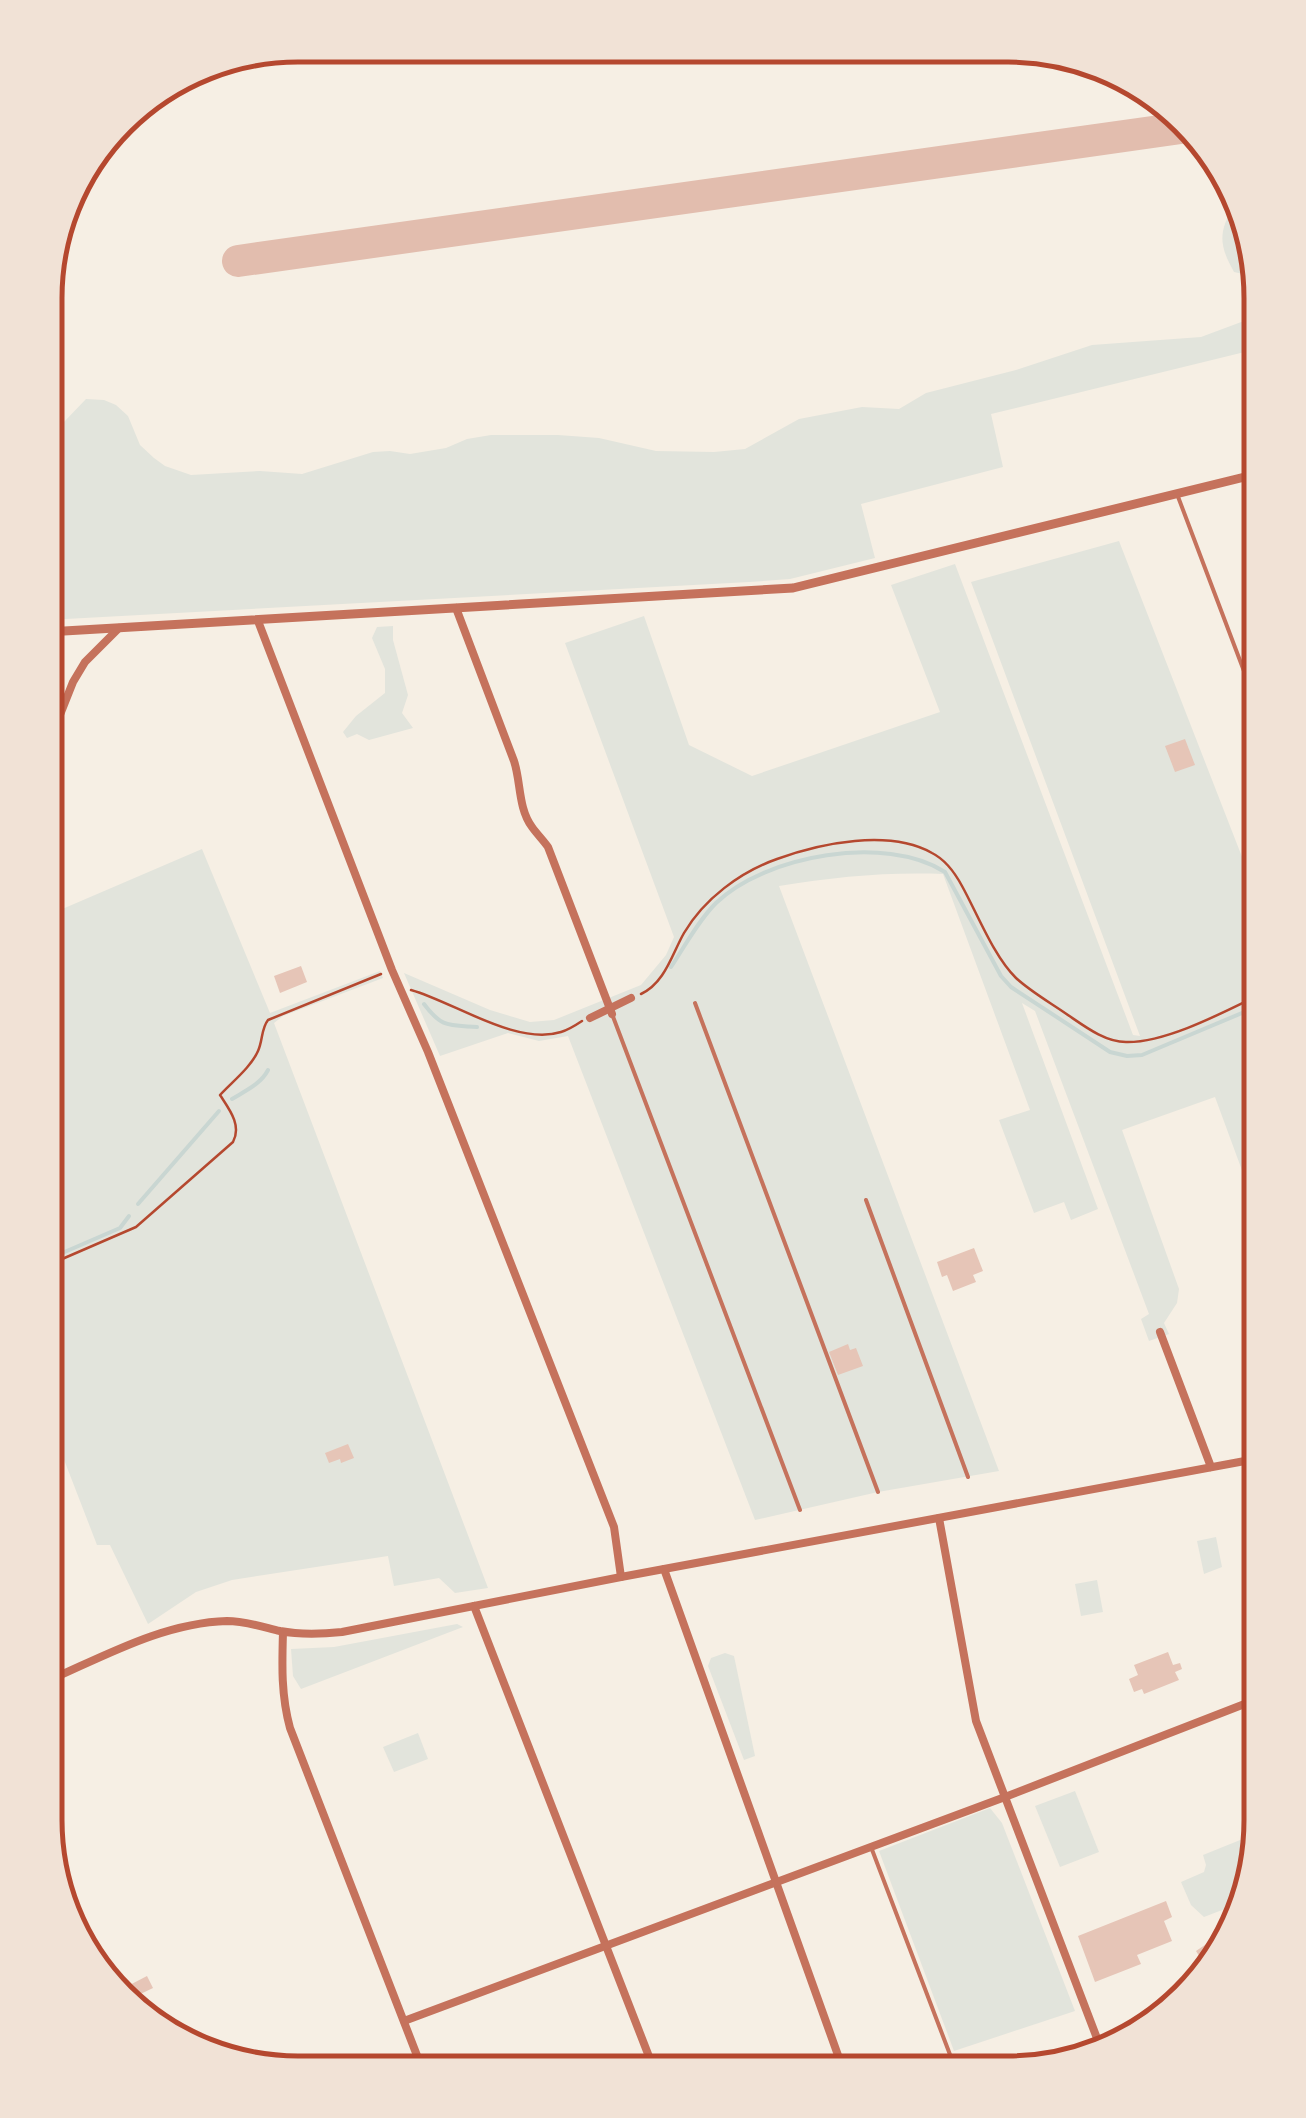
<svg xmlns="http://www.w3.org/2000/svg" width="1306" height="2118" viewBox="0 0 1306 2118" font-family="'Source Serif 4',serif">
  <style>
    .green { fill: #e2e4dc }
    .lines { fill: none; stroke-linecap: round; stroke-linejoin: round }
    .stream { stroke: #c9d6d2; stroke-width: 4 }
    .taxiway { stroke: #e2bdae; stroke-width: 32 }
    .building { fill: #e6c5b7 }
    .path { stroke: #b5482f; stroke-width: 2.5 }
    .service { stroke: #c5725c; stroke-width: 4 }
    .minor { stroke: #c5725c; stroke-width: 8 }
    .tertiary { stroke: #c5725c; stroke-width: 9 }
    .rim { fill: none; stroke: #b5482f; stroke-width: 5 }
  </style>
  <rect width="100%" height="100%" fill="#f6efe4"/>
  <g class="green">
    <path d="M1242,205l15,72 -23,-5c-15,-27 -16,-40 0,-66z"/>
    <path d="M1261,304v44l-270,66 12,53 -142,37 14,54 -85,21 -41,3 -702,38v-190l16,-7 23,-24 18,1 12,5 12,11 12,29 14,13 11,8 26,9 69,-4 42,3 71,-22 17,-1 20,3 36,-6 21,-9 24,-4h67l41,3 57,13 58,1 31,-3 54,-30 63,-12 37,2 27,-16 90,-23 76,-25 109,-8 51,-19z"/>
    <path d="M1119,541l132,339 10,-2v344l-46,-125 -93,33 57,159 -2,14 -13,20 5,11 -20,7 -8,-22 8,-5 -114,-303 -13,-8 76,206 -27,11 -7,-18 -30,11 -35,-93 31,-10 -87,-236c-58,-2 -108,3 -164,12l220,585 -121,21 -123,28 -187,-484 -29,5 -31,-8 -68,23 -36,-83 86,37 40,12 24,-2 87,-35 25,-30 8,-18 -109,-294 79,-27 45,129 63,31 188,-64 -49,-127 64,-21 178,471 7,1 -169,-454z"/>
    <path d="M393,626v14l15,55 -6,18 11,15 -44,12 -12,-6 -10,4 -4,-6 13,-16 29,-23v-24l-13,-31 5,-11z"/>
    <path d="M202,849l68,164 110,-42 3,7 -100,38 -9,7 214,565 -33,5 -16,-15 -45,8 -6,-30 -156,24 -36,12 -48,32 -38,-79h-13l-51,-132v-497z"/>
    <path d="M1216,1537l6,30 -18,7 -7,-33z"/>
    <path d="M1097,1580l6,32 -22,4 -6,-32z"/>
    <path d="M457,1624l6,3 -162,62 -8,-13 -2,-27 43,-2z"/>
    <path d="M725,1653l9,3 21,100 -11,4 -36,-94 3,-8z"/>
    <path d="M418,1733l10,26 -34,13 -11,-25z"/>
    <path d="M1075,1791l24,61 -39,15 -25,-61z"/>
    <path d="M990,1808l12,15 73,188 -121,40 -75,-200z"/>
    <path d="M1260,1832l-25,73 -31,12 -13,-12 -10,-23 23,-10 2,-7 -3,-10z"/>
  </g>
  <g class="lines">
    <g class="stream">
      <path d="M671,967c14,-21 27,-46 45,-64 50,-48 169,-69 229,-31l56,104 10,11 99,65 17,4 15,-1 119,-50"/>
      <path d="M424,1004c18,24 24,21 53,23"/>
      <path d="M232,1099c13,-8 29,-15 36,-29"/>
      <path d="M138,1204l81,-93"/>
      <path d="M46,1260l74,-32 9,-12"/>
    </g>
    <path class="taxiway" d="M238,261l950,-134"/>
  </g>
  <g class="building">
    <path d="M1185,739l10,26 -20,7 -10,-26z"/>
    <path d="M301,966l6,16 -27,11 -6,-17z"/>
    <path d="M974,1248l9,23 -10,4 3,7 -23,9 -6,-16 -5,2 -5,-15z"/>
    <path d="M848,1344l2,6 6,-2 7,18 -25,9 -9,-23z"/>
    <path d="M348,1444l6,14 -13,5 -1,-4 -11,4 -4,-10z"/>
    <path d="M1168,1652l5,13 7,-2 2,6 -7,3 4,8 -35,14 -2,-5 -8,3 -5,-13 9,-4 -4,-10z"/>
    <path d="M1166,1901l6,16 -8,4 8,20 -35,14 4,9 -46,18 -17,-46z"/>
    <path d="M1221,1934l2,2 -14,36 -13,-21z"/>
    <path d="M147,1976l6,12 -25,12 -6,-11z"/>
  </g>
  <g class="lines">
    <g class="path">
      <path d="M411,990c43,12 105,56 150,42 7,-2 15,-7 21,-11"/>
      <path d="M641,994c24,-11 31,-40 43,-61 20,-34 56,-61 93,-74 44,-16 112,-30 155,-6 14,7 23,20 30,33 15,27 32,71 54,92 14,13 33,24 49,35 18,12 39,29 61,29 40,1 98,-30 135,-48"/>
      <path d="M46,1266l90,-39 97,-85c9,-17 -4,-33 -13,-47 12,-13 31,-28 38,-44 5,-11 3,-22 10,-31l113,-46"/>
    </g>
    <g class="service">
      <path d="M1177,494l84,222"/>
      <path d="M695,1003l183,489"/>
      <path d="M612,1014l188,496"/>
      <path d="M866,1200l102,277"/>
      <path d="M871,1847l86,226"/>
      <path d="M958,2073l46,-17 6,17"/>
    </g>
    <g class="minor">
      <path d="M456,608l58,153c7,21 4,47 18,66 5,7 11,13 16,20l64,167"/>
      <path d="M258,621l134,349 36,82 186,475 7,50"/>
      <path d="M46,750l27,-68 12,-20 34,-34"/>
      <path d="M590,1018l41,-20"/>
      <path d="M1160,1332l51,135"/>
      <path d="M939,1518l37,203 127,333"/>
      <path d="M664,1569l180,503"/>
      <path d="M474,1606l181,466"/>
      <path d="M283,1632c-1,33 -2,63 7,96l133,343"/>
      <path d="M45,1682c58,-25 117,-59 182,-61 18,0 36,6 53,10 21,4 42,3 62,1l279,-55 640,-119"/>
      <path d="M404,2021l601,-224 255,-99"/>
    </g>
    <path class="tertiary" d="M47,632l746,-44 468,-115"/>
  </g>
  <path d="M0 0H1306V2118H0ZM298 62H1008A236 236 0 0 1 1244 298V1820A236 236 0 0 1 1008 2056H298A236 236 0 0 1 62 1820V298A236 236 0 0 1 298 62Z" fill="#f1e2d6" fill-rule="evenodd"/>
  <path class="rim" d="M298 62H1008A236 236 0 0 1 1244 298V1820A236 236 0 0 1 1008 2056H298A236 236 0 0 1 62 1820V298A236 236 0 0 1 298 62Z"/>
</svg>
